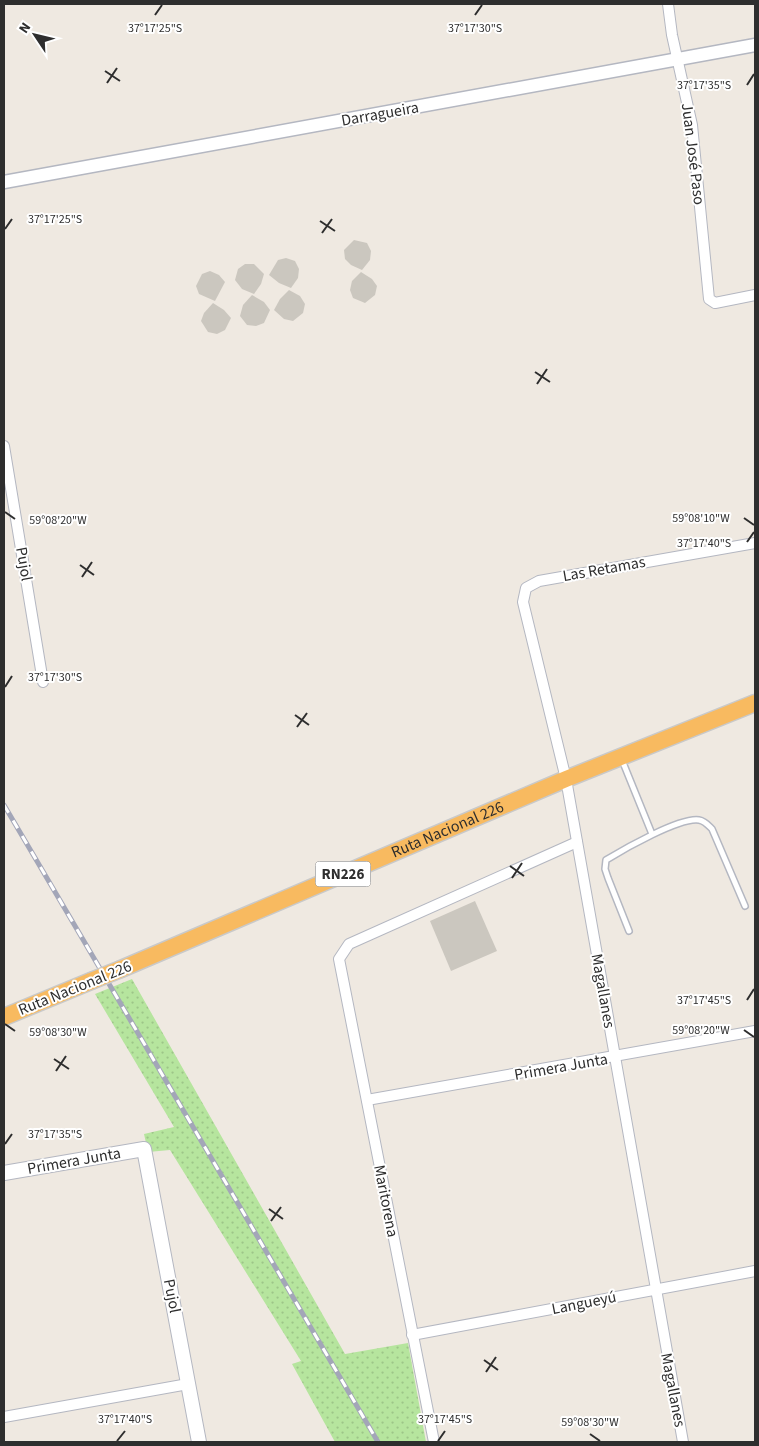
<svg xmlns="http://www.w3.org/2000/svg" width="759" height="1446" viewBox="0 0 759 1446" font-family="'Source Sans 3',sans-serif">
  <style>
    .grass { fill: url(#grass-dots) }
    .building { fill: #cbc7bf }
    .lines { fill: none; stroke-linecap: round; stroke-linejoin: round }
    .service-casing { stroke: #b4b7c1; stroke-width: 8 }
    .minor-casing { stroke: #b4b7c1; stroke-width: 12 }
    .tertiary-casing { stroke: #b4b7c1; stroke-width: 15 }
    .secondary-casing { stroke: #b4b7c1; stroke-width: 16 }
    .trunk-casing { stroke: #c9c9c9; stroke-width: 19 }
    .service { stroke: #fff; stroke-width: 5 }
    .minor { stroke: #fff; stroke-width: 10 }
    .tertiary { stroke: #fff; stroke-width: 12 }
    .secondary { stroke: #fff; stroke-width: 14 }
    .trunk { stroke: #f8ba60; stroke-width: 16 }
    .rail-casing { stroke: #a3a6b8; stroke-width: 5 }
    .rail { stroke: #fff; stroke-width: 3; stroke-dasharray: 9; stroke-linecap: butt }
    .trunk-bridge-casing { stroke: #c9c9c9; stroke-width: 19; stroke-linecap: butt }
    .trunk-bridge { stroke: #f8ba60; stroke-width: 16 }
    .ticks { fill: none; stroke: #2e2e2e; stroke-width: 2 }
    .labels { text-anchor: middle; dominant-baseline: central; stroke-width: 4; stroke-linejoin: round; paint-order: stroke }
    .shield { fill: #fff; stroke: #6d6d6d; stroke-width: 1 }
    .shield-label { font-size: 15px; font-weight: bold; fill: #2e2e2e }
    .street-label { font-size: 16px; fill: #2e2e2e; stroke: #fff }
    .ticks-label { font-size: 12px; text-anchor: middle; fill: #2e2e2e; stroke: #fff; stroke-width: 4; stroke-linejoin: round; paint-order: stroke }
  </style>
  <defs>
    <pattern id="grass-dots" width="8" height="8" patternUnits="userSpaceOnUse" patternTransform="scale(1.25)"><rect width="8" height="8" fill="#b6e59e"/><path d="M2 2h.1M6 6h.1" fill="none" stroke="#9dc588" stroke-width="1.8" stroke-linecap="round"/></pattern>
  </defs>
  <rect width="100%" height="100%" fill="#efe9e1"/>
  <path class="grass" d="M132,979l213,375 63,-11 18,99h-91l-43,-78 9,-3 -131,-211 -22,2 -4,-18 30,-7 -79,-133z"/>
  <g class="building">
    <path d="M354,240l13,3 4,8 -1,9 -8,10 -11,-5 -6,-6 -1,-9z"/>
    <path d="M286,258l9,3 4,8 -1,9 -7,10 -12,-5 -10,-8 9,-15z"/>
    <path d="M245,264h9l10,10 -3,10 -7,10 -12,-5 -7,-9 3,-11z"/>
    <path d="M210,271l9,4 6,7 -10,19 -16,-7 -3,-8 6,-12z"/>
    <path d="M361,272l11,7 5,7 -2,9 -10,8 -12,-5 -3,-8 2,-9z"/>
    <path d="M289,290l11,6 5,8 -2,9 -10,8 -9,-2 -10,-9 6,-11z"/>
    <path d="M252,295l12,7 6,8 -6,13 -8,3 -9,-1 -7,-9 3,-11z"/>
    <path d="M213,303l11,7 7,8 -6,12 -8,4 -9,-2 -7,-11 3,-8z"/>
    <path d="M475,901l22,50 -46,20 -21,-50z"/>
  </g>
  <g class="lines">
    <g class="service-casing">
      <g id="service">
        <path d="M622,760l30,74"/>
        <path d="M629,931l-21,-53 -3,-9 1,-9c18,-11 74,-43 93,-40 6,1 9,5 13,9l33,77"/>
      </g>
    </g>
    <g class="minor-casing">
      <g id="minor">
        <path d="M668,4l4,31 20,90 17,174 6,4 40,-8"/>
        <path d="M4,446l39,236"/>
        <path d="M367,1100l388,-69"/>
        <path d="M412,1335l343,-64"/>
        <path d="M4,1417l184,-33"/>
        <path d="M434,1442l-95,-483 10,-15 228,-102"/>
        <path d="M683,1442l-117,-663 -43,-177 3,-14 13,-7 216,-38"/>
      </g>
    </g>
    <g class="tertiary-casing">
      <path id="tertiary" d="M4,182l751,-137"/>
    </g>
    <g class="secondary-casing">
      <path id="secondary" d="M4,1173l140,-24 55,293"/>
    </g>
    <g class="trunk-casing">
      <g id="trunk">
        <path id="s1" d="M121,969l445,-190 189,-76"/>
        <path d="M4,1017l87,-36"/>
      </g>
    </g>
    <use href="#service" class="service"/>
    <use href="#minor" class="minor"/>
    <use href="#tertiary" class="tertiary"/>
    <use href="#secondary" class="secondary"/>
    <use href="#trunk" class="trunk"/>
    <g class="rail-casing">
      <path id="rail" d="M4,805l374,637"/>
    </g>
    <use href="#rail" class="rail"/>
    <g class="trunk-bridge-casing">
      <path id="trunk-bridge" d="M91,981l30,-12"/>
    </g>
    <use href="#trunk-bridge" class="trunk-bridge"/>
  </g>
  <path class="ticks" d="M155,15l7,-10M475,15l7,-10M105,71l15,10M107,83l10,-15M747,85l7,-11M320,221l15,10M5,229l7,-10M322,233l10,-14M535,372l15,10M537,384l10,-15M5,512l10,7M744,518l10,7M747,542l7,-10M80,565l14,10M82,577l10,-15M5,687l7,-11M295,715l14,10M297,727l10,-14M510,866l14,10M512,878l10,-15M747,1000l7,-11M5,1024l10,7M744,1030l10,7M54,1059l15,10M56,1071l10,-15M5,1144l7,-10M269,1209l14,10M271,1221l10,-14M484,1360l14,10M486,1372l10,-15M590,1434l10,7M117,1441l8,-10M438,1441l7,-10"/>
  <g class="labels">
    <rect class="shield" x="315.5" y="861.5" width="55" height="25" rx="4"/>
    <g class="shield-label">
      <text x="343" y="874">RN226</text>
    </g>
    <g class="street-label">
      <text transform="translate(380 114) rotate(-10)">Darragueira</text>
      <text transform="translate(693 154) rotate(83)">Juan José Paso</text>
      <text transform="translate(24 564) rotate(80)">Pujol</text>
      <text transform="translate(604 569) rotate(-10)">Las Retamas</text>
      <text stroke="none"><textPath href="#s1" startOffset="355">Ruta Nacional 226</textPath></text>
      <text transform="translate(75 988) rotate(-22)">Ruta Nacional 226</text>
      <text transform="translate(603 991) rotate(80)">Magallanes</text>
      <text transform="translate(561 1067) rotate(-10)">Primera Junta</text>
      <text transform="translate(74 1161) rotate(-10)">Primera Junta</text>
      <text transform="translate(386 1201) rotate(79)">Maritorena</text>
      <text transform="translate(172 1296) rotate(79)">Pujol</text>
      <text transform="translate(584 1303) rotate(-11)">Langueyú</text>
      <text transform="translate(673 1390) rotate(79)">Magallanes</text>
    </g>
  </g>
  <g class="ticks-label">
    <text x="155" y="32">37°17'25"S</text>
    <text x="475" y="32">37°17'30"S</text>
    <text x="704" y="89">37°17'35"S</text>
    <text x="55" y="223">37°17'25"S</text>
    <text x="701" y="522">59°08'10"W</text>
    <text x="58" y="524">59°08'20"W</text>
    <text x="704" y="547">37°17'40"S</text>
    <text x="55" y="681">37°17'30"S</text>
    <text x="704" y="1004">37°17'45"S</text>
    <text x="701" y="1034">59°08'20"W</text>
    <text x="58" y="1036">59°08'30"W</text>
    <text x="55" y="1138">37°17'35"S</text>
    <text x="125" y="1423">37°17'40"S</text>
    <text x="445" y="1423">37°17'45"S</text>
    <text x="590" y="1426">59°08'30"W</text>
  </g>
  <rect width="759" height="1446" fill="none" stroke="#2e2e2e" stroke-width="10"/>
  <g transform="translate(35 35) rotate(305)" stroke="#ffffff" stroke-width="4" paint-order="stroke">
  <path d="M0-4L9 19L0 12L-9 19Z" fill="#2e2e2e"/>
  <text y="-8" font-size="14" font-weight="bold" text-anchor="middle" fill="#2e2e2e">N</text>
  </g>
</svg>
